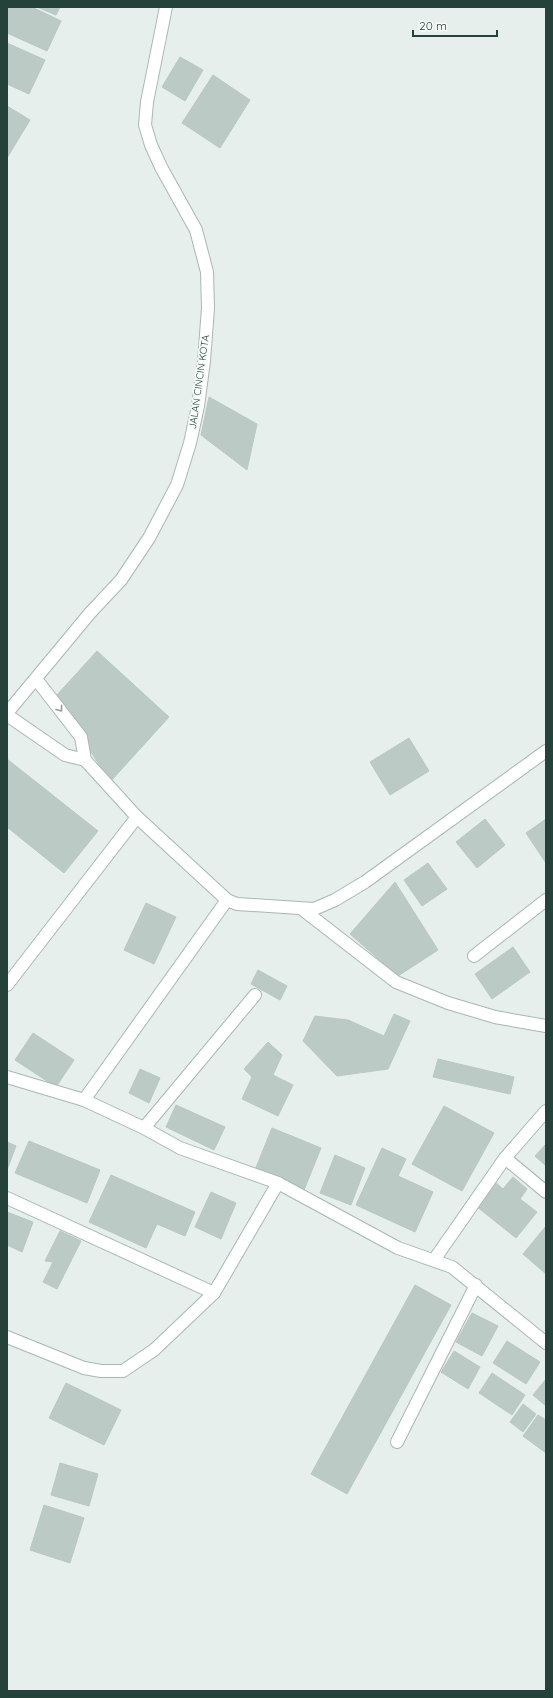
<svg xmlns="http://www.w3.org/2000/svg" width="553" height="1698" viewBox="0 0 553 1698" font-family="Quicksand,sans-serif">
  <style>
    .building { fill: #bbcac4; stroke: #b8c9c2 }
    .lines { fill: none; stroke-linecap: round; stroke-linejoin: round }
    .street-casing { stroke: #a8b8b2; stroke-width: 14 }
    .street { stroke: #fff; stroke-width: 12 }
    .oneway { stroke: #92a09c }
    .labels { text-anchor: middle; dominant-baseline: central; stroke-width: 3.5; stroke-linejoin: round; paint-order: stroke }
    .street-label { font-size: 10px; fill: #24423a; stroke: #f7fbf9 }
  </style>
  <rect width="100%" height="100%" fill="#e6efeb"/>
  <g class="building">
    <path d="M9,7h23l29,14 -14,30 -40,-18v-22z"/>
    <path d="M37,7h23l-4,8z"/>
    <path d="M7,43l38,17 -16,34 -22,-10z"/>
    <path d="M180,57l23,13 -18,31 -23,-14z"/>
    <path d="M213,75l37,25 -30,48 -38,-25z"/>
    <path d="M7,106l23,14 -23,38z"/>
    <path d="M209,397l48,27 -10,46 -46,-35z"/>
    <path d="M97,651l72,66 -59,65 -54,-86z"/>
    <path d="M409,738l20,33 -39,24 -20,-33z"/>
    <path d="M7,759l91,72 -34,42 -57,-46z"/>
    <path d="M485,819l20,26 -28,23 -21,-26z"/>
    <path d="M546,819v44l-20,-30z"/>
    <path d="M428,863l19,26 -25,17 -18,-26z"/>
    <path d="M395,882l43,68 -40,26 -48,-42z"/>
    <path d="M146,903l30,14 -22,47 -30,-14z"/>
    <path d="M513,947l17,25 -38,27 -17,-25z"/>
    <path d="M258,970l29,16 -7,14 -29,-16z"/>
    <path d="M394,1014l16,7 -22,48 -51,7 -34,-35 12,-25 33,4 36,16z"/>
    <path d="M33,1033l41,27 -18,27 -41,-27z"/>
    <path d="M268,1042l14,13 -9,20 20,10 -15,31 -36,-17 10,-22 -8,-8z"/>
    <path d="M438,1059l76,18 -4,17 -77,-17z"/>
    <path d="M140,1069l20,9 -11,25 -20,-10z"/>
    <path d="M176,1105l49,22 -11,23 -48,-23z"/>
    <path d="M444,1106l50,27 -32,58 -50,-27z"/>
    <path d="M272,1128l49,20 -17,42 -49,-20z"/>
    <path d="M29,1141l71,29 -13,33 -72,-30z"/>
    <path d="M7,1142l9,4 -9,24z"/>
    <path d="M546,1144v22l-11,-10z"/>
    <path d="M382,1148l24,11 -8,17 35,16 -18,40 -59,-27z"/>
    <path d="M335,1155l30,13 -14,37 -31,-12z"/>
    <path d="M111,1175l84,37 -10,24 -28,-12 -11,24 -57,-26z"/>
    <path d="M513,1177l14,12 -7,10 17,13 -21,26 -40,-32 19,-24 8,7z"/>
    <path d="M211,1192l25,11 -15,36 -26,-12z"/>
    <path d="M7,1212l26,10 -11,30 -15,-7z"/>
    <path d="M546,1226v48l-23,-20z"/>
    <path d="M60,1231l21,10 -24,48 -14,-7 10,-20 -8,-1z"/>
    <path d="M415,1285l36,20 -104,189 -36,-20z"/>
    <path d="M472,1313l26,13 -16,30 -26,-14z"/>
    <path d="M507,1341l33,21 -14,22 -33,-21z"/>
    <path d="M454,1351l26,16 -12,22 -27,-17z"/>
    <path d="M492,1373l33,22 -13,20 -33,-22z"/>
    <path d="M546,1379v27l-13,-11z"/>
    <path d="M66,1383l55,27 -17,35 -55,-27z"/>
    <path d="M523,1404l13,10 -13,18 -13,-10z"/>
    <path d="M538,1415l8,5v33l-23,-17z"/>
    <path d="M60,1463l38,11 -9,32 -38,-11z"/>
    <path d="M44,1505l40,13 -14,45 -40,-13z"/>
  </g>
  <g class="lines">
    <g class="street-casing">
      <g id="street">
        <path d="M36,679l45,58 4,23 52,57 90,83 10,4 77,5 21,-9 30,-18 181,-131"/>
        <path d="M7,713l83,-100 31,-33 28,-42 28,-53 13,-42 8,-37 6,-45 4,-53 -1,-36 -11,-42 -35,-63 -10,-22 -6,-20 2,-23 19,-95"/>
        <path d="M7,715l58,40 20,5"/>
        <path d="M302,909l94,73 52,21 47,14 51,9"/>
        <path d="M474,956l72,-56"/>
        <path d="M7,985l130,-168"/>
        <path d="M7,1077l77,23 60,28 36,20 98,35 120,65 54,19 94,76"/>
        <path d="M84,1100l143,-200"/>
        <path d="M144,1128l111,-133"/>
        <path d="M505,1158l41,34"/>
        <path d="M7,1198l207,95"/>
        <path d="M434,1260l71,-102 41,-47"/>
        <path d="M7,1337l77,31 17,3h22l31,-21 60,-57 64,-110"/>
        <path d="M397,1442l79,-157"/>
      </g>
    </g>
    <use href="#street" class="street"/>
  </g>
  <defs><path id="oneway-chevron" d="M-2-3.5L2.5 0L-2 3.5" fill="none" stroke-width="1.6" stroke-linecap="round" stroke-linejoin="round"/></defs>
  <use class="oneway" href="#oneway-chevron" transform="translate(60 709) rotate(52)"/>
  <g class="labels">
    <g class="street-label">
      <text transform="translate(199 382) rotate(-82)">JALAN CINCIN KOTA</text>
    </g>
  </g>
  <rect width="553" height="1698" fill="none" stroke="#24423a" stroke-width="16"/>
  <path d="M413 30v6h84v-6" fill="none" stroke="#24423a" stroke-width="2"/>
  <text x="419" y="30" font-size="12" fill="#24423a" stroke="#f7fbf9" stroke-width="3" paint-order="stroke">20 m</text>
</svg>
